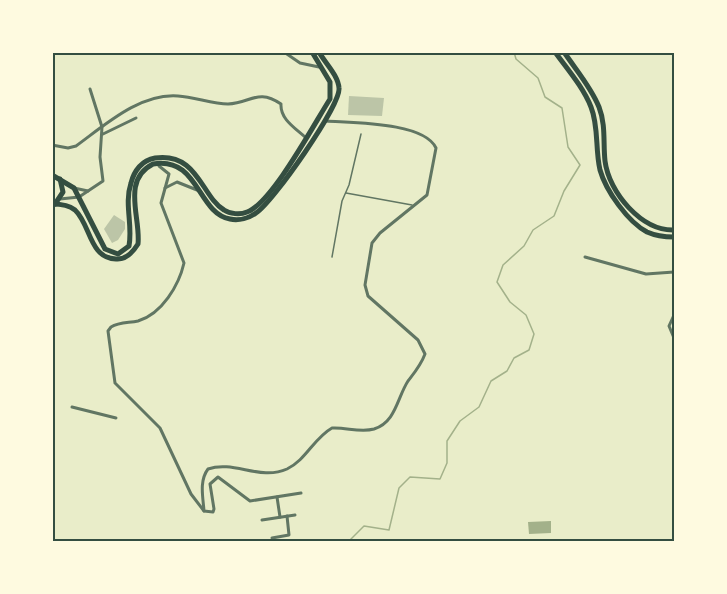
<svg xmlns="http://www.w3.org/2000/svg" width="727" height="594" viewBox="0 0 727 594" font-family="'Public Sans',sans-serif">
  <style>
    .water { fill: #a3b18a }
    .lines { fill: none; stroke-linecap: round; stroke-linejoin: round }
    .stream { stroke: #a3b18a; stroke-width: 1.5 }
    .building { fill: #bcc5a7 }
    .service { stroke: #617663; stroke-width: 1.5 }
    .minor { stroke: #617663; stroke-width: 3 }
    .primary { stroke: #344e41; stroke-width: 5 }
    .neatline { fill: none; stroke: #344e41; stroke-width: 2 }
  </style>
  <rect width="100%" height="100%" fill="#e9edc9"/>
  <path class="water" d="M551,521v12l-22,1 -1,-12z"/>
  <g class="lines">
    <path class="stream" d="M348,542l16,-16 25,4 10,-42 11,-11 30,2 7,-16v-22l13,-20 19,-14 12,-26 16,-10 7,-13 15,-8 5,-16 -8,-19 -16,-13 -13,-20 6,-17 21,-19 9,-16 21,-14 10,-25 16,-26 -12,-18 -6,-39 -17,-11 -7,-19 -22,-19 -2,-7"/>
  </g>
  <g class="building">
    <path d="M349,96l35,2 -2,18 -34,-1z"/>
    <path d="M114,215l11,7v7l-7,11 -6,3 -8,-14z"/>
  </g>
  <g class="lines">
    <g class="service">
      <path d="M346,193l66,12"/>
      <path d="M332,257l10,-56 7,-16 12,-51"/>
    </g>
    <g class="minor">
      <path d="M284,52l16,11 19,4"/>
      <path d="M103,134l33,-16"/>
      <path d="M52,145l16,3 8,-2c29,-21 64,-53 102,-50 17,1 34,8 50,8 23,-1 30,-16 53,0 -1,15 14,24 24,33"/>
      <path d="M159,166l10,8 -8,29 23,60c-5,22 -22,51 -46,58 -9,2 -19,1 -27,6l-3,4 7,52 45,45 31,66 13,17 9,1 1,-3 -4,-25 8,-7 32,24 51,-8"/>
      <path d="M74,188l14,3"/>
      <path d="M165,188l12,-6 20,8"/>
      <path d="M60,199l19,-2 24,-16 -3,-24 2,-30 -12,-38"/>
      <path d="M585,257l61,17 28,-2"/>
      <path d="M674,315l-5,11 5,12"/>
      <path d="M72,407l44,11"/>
      <path d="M277,497l3,20"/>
      <path d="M204,511c-1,-14 -5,-30 4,-42 26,-9 52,12 79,0 19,-9 27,-31 45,-41 14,-1 28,5 42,1 22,-7 23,-31 34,-48 7,-9 13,-16 17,-27l-7,-14 -50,-44 -3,-11 7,-42 8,-10 47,-38 9,-47c-12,-26 -84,-25 -110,-27"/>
      <path d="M262,520l33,-5"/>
      <path d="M272,538l17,-3 -2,-19"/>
    </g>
    <g class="primary">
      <path d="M555,52c13,18 28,35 36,55 8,20 4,42 9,63 6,21 28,52 47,62 9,4 18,5 27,5"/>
      <path d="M564,52c12,18 27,35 35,55 7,18 4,36 6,54 4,32 37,70 69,69"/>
      <path d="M52,175l22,13 31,61 13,5 11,-8c4,-21 -5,-42 2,-63 3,-12 11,-23 24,-25 43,-6 46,38 69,52 6,4 16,5 23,2 25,-9 67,-88 83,-113v-17l-18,-30"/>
      <path d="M52,204c8,0 17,1 23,6 16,15 14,48 41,49 10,1 17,-7 22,-15 3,-26 -17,-64 15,-80 46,-8 44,49 77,55 9,2 19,-1 26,-6 17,-11 85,-108 83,-125 -1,-13 -14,-25 -20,-36"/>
      <path d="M55,204l8,-12 -3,-13"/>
    </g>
  </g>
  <rect width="727" height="594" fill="none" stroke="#fefae0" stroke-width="108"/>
  <rect x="54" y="54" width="619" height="486" class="neatline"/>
</svg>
